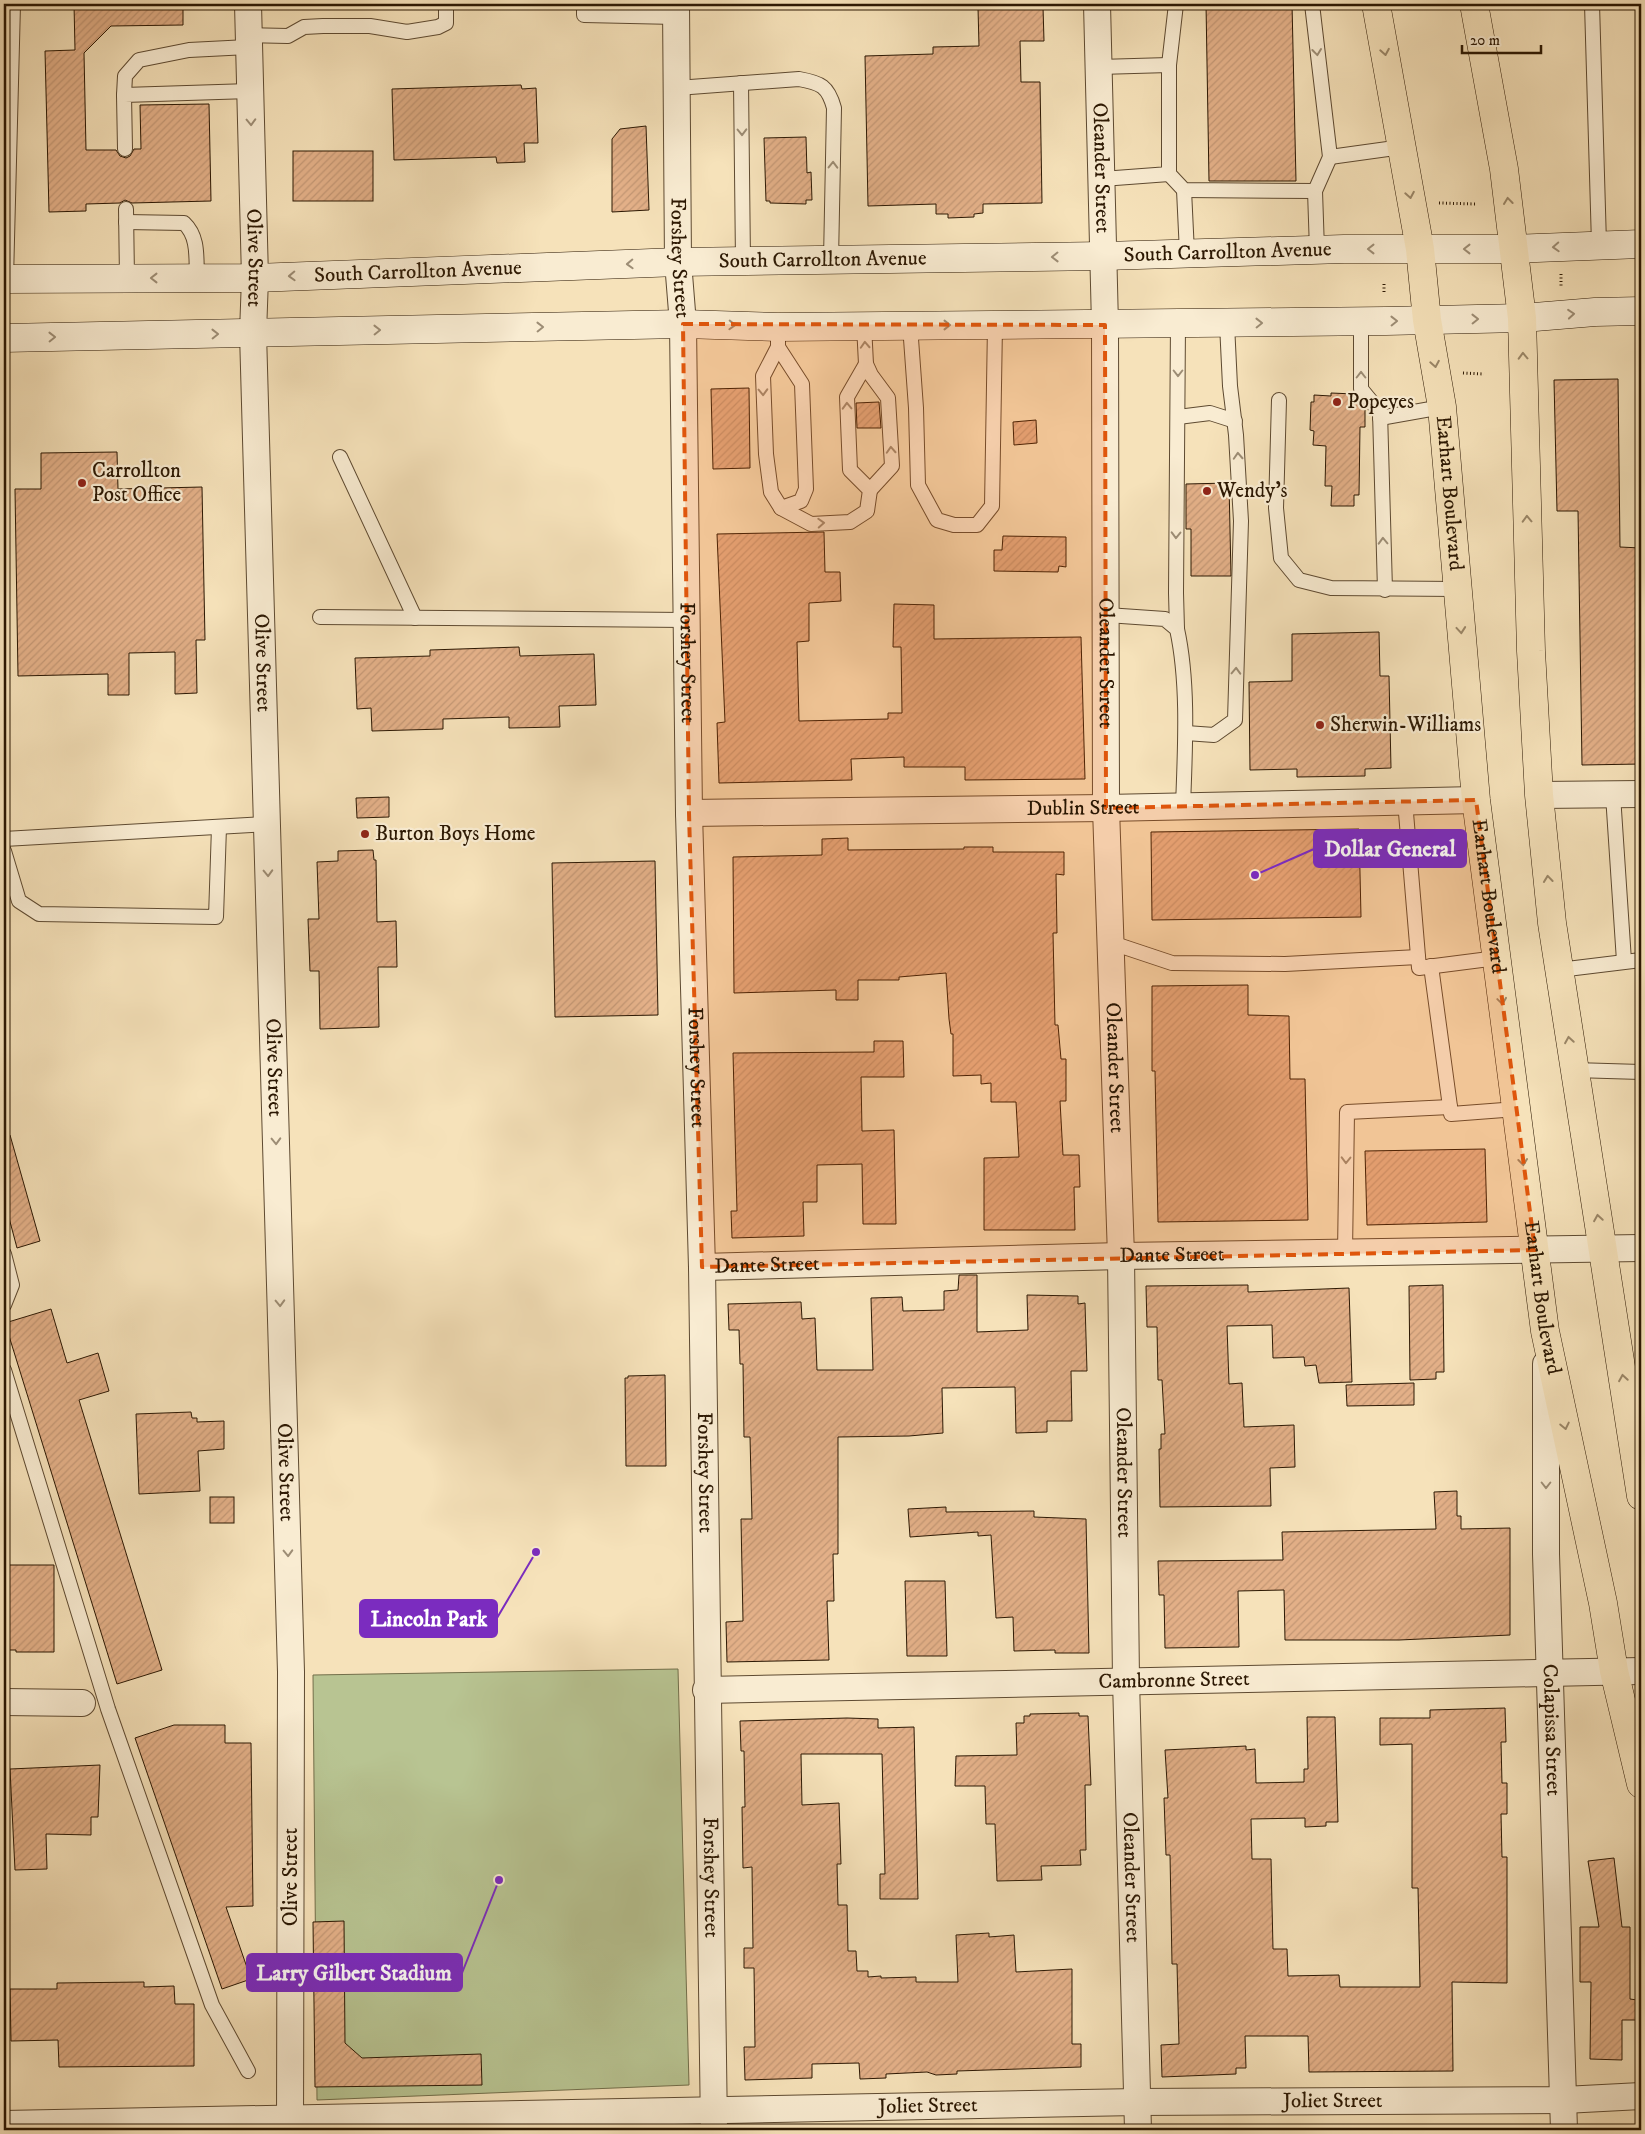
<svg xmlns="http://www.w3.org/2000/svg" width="1645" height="2134" viewBox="0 0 1645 2134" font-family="'IM FELL DW Pica',serif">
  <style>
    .pitch { fill: #b8c492; stroke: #726e4a }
    .building { fill: url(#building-hatch); stroke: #2c1803 }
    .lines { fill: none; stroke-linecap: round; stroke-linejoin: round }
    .lane-casing { stroke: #5e4a31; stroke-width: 16 }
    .street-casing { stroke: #5e4a31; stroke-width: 28 }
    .secondary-casing { stroke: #2c1803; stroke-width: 29 }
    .primary-casing { stroke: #2c1803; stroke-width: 29 }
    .path { stroke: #2c1803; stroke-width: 3; stroke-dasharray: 1 2.5; stroke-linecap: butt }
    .lane { stroke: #f9ecd2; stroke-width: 14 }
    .street { stroke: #f9ecd2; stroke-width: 26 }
    .secondary { stroke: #f9ecd2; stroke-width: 28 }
    .primary { stroke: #f6e2ba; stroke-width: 28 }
    .oneway { stroke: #9d8d75 }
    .oneway2 { stroke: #9b8768 }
    .marked { fill: #df560c; fill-opacity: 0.2; stroke: #df560c; stroke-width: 4; stroke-dasharray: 10 6; stroke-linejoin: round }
    .poi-dot { fill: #8f2418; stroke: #f9ecd2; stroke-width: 2 }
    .labels { text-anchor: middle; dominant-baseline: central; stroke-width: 4.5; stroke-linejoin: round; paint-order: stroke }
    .street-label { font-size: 21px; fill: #2c1803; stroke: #f9ecd2 }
    .poi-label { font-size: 21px; fill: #2c1803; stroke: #f9ecd2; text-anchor: start }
    .leader { fill: none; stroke: #7b2cbf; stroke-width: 2 }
    .callout-dot { fill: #7b2cbf; stroke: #f9ecd2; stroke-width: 2 }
    .callout { fill: #7b2cbf; stroke: #7b2cbf; stroke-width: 2 }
    .callout-label { font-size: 22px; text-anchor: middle; font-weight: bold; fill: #fff }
  </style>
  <defs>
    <pattern id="building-hatch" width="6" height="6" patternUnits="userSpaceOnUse" patternTransform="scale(1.25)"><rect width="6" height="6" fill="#e3b088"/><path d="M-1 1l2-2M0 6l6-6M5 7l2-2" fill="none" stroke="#c39774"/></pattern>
  </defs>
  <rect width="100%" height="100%" fill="#f6e2ba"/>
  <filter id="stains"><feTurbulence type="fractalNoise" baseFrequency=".004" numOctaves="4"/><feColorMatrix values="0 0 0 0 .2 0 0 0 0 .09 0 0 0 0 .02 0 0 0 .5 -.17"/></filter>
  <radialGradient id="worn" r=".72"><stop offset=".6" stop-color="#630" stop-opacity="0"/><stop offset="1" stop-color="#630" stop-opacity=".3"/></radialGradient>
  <path class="pitch" d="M678,1669l11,416 -372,15 -4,-425z"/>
  <g class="building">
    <path d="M74,4h109v21l-72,1 -27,27 2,97h30l4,6 6,2 4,-2 4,-7h7l-1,-44 69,-1 2,97 -79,2 -7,-3 -5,3 -34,1v7l-37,1 -4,-161 30,-1z"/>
    <path d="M1206,4h86l4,177h-87z"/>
    <path d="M1043,7l1,34h-24l1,41h19l2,121 -59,1v9l-9,1v3l-26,1v-4h-12v-10l-68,2 -3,-150 68,-2v-7l46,-1 -1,-38z"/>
    <path d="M521,85l1,4 14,-1 2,55h-14l1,19 -28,1 -1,-6 -102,3 -2,-71z"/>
    <path d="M646,126l3,84 -37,2v-73l8,-10z"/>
    <path d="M806,137l1,36 4,-1 1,28h-6v4l-36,-1v-2h-4l-2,-63z"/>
    <rect x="293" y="151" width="80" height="50"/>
    <path d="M1618,379l2,168 21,1v216l-59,1 -4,-254h-21l-3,-131z"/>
    <path d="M749,388l1,80 -37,1 -2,-80z"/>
    <path d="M1331,393l23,1 11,14v19h-5l-1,68h-5v11h-23l1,-20h-7l1,-40 -13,-1 1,-14 -4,-1 1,-28h3v-7l17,1z"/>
    <path d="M879,402l2,26h-24l-1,-25z"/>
    <path d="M1036,420l1,23 -23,2 -1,-23z"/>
    <path d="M117,452l1,37 84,-2 3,153h-9l1,53 -22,1v-42l-46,1v42h-21v-21l-90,2 -3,-187h26v-36z"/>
    <path d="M1229,483l2,93h-40v-47h-5v-45z"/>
    <path d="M824,532l1,40h15l1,29 -32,2v38l-12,1 2,79 89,-2v-6h14l-1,-66h-8l1,-43 40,1v34l147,-2 4,142 -120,1v-13h-61v-10l-53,2 1,21 -133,3 -2,-60 8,-1 -8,-188z"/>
    <path d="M1003,536l63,1v30l-7,-1 -1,6 -64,-1v-21h8z"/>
    <path d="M1379,632l1,44h9l2,92 -26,1v7l-68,1v-8l-47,1 -1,-88 43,-1v-47z"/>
    <path d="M519,647l1,9 74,-2 2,51 -37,1 1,21 -51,1v-11l-66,2v10l-71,2 -1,-23 -14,1 -2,-51 75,-2v-6z"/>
    <path d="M389,797v20l-32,1 -1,-20z"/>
    <path d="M1359,829l2,88 -209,3 -1,-88z"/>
    <path d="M848,838v12l116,-1v-2h29v5h71v23l-8,-1 1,59h-4l2,92h3l3,34h5v42h-6l3,54h16l1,32h-6l1,43h-91v-72l35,-1 -3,-55h-25v-19l-10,1v-9l-28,1v-42h-2l-2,-15 -3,-46 -47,4v3h-41v20h-22v-10l-102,3 -1,-136 89,-2v-16z"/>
    <path d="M373,850l1,10h2l1,62 19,-1 1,46h-19l1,60 -59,2 -1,-58h-9l-2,-52h11l-2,-57 21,-1v-10z"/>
    <path d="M655,861l3,154 -103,2 -3,-154z"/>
    <path d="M1248,985v30l41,1 1,63h15l3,141 -150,2 -3,-151h-3v-85z"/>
    <path d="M874,1041h29l1,36h-43l1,54 32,-1 2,94h-33l-1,-60 -45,1v37h-14l1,34 -72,2 -1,-27h6l-4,-158 141,-1z"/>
    <path d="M10,1135l30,106 -23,7 -13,-49v-63z"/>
    <path d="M1485,1149l2,73 -120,3 -2,-74z"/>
    <path d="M959,1275h18v57l51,-2 -1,-35 51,1v8l7,-1 2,68h-16l1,50h-25v11l-31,1 -1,-46 -73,1 1,45 -34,3 -71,1v117h-5l1,47h-7l2,59 -102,2 -1,-40 17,-1 -2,-102h11l-2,-82h-6l-1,-73h-3l-1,-34h-10l-1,-26 73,-2 1,17 13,-1 2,52h56l-2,-72 31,-1 1,14 41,-1v-19l14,-1z"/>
    <path d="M1248,1285v7l101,-4 3,94 -33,1 -3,-18 -11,1 -1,-9 -31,1 -1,-33 -45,1 2,58 13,-1 2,44 50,-2 1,42 -25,1 1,38 -111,1 -1,-58h2v-15h4l-3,-54h-4l-1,-53h-10l-1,-41z"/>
    <path d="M1443,1285l1,87h-8v7l-26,1 -1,-94z"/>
    <path d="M51,1309l16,54 31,-10 11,38 -30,9 83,270 -45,14 -112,-361z"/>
    <path d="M665,1375l1,91h-40l-1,-88h3v-2z"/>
    <path d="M1414,1383v22l-67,1 -1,-21z"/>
    <path d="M191,1412l1,6h5v4l27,-1v28l-26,2 2,40 -61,3 -3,-80z"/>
    <path d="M1457,1491v25h4v13l49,-1v107l-111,5h-114l-1,-50 -46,1 1,56 -74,1 -1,-53h-5l-1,-34 125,-1 -1,-28 154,-3 -2,-37z"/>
    <rect x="210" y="1497" width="24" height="26"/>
    <path d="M946,1507v5l88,-1v6l52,2 3,134h-34v-3l-41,1 -1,-34 -17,1 -5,-83 -13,1v-4l-68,5 -2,-28z"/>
    <path d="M4,1565h50v87h-38v-2h-12z"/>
    <path d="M905,1581h40l2,75h-40z"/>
    <path d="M1505,1708l1,34h-5l1,41h5v31h-6l1,43h5v126l-55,-1 1,89 -144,1 -1,-36h-63l1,32h-10v6l-74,3 -1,-32 18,-1 -2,-80h-5l-2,-109h-4l-2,-57h4l-3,-48 81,-4v4l9,-1 1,34 48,-1v-13h4l-1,-52h28l3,105h-12v4l-21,1v-9l-54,1 1,40h19l2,90h14l1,27 51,-1 1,12h80l-2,-99h-6v-144l-32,1v-27h50v-8z"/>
    <path d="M1079,1713v3h9l3,69h-6l1,65h-6l1,15 -40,1 1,14 -45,1 -2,-57h-9l-1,-38h-30l1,-30 61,-1 -1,-32h8v-7h6v-2z"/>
    <path d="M847,1718l31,1v9l36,-1 4,172h-38v-25h5l-3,-120h-81l1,51 37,-2 2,61h-4l1,41h9l1,46h8l1,20h11v6l13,-1v2l35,-1v5h42l-2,-47 33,-2v4l25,-2 2,37 56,-3v75h9v23l-124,4v3l-21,1 -9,-3 -41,2v4l-26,1 -1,-16 -47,1v14l-67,2 -1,-33h11l-1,-79h-10v-20h9l-1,-81 -9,1 -1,-61h3l-1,-56h-3l-1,-30z"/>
    <path d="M174,1725h51v18h26l2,163 -27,1 25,72 -29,10 -87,-251z"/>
    <path d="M100,1765l-2,52h-7v18l-45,-1 1,35 -32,1 -5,-101z"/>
    <path d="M1614,1858l8,69h8v72l7,1v20h-15v40l-32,-1 1,-77h-11v-55h19l-11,-66z"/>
    <path d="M344,1921l1,122 17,15 119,-4 1,31 -167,2 -2,-165z"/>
    <path d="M144,1982v5l30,-1 1,18h19v62l-135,1 -1,-27 -47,1 -1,-52h47v-6z"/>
  </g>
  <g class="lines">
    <g class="lane-casing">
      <g id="lane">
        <path d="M584,4v11l92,2"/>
        <path d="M1312,4l18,153 -15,34 2,59"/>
        <path d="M1592,4l7,240"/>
        <path d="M248,35l40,1 16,-9 19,-1h47l37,6 31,-5 8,-4v-19"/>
        <path d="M1169,65l7,-61"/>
        <path d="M1099,67l70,-2v109l-67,5"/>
        <path d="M741,83l2,178"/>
        <path d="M677,88l122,-9c22,4 29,7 35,29l-3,152"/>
        <path d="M124,95l1,-19 14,-16 50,-10 59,-3"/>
        <path d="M125,149l-1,-54 126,-4"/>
        <path d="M1330,157l72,-10"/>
        <path d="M1169,174l15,16 131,1"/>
        <path d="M1184,190l3,63"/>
        <path d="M126,209l1,69"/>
        <path d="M126,222l58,1c15,14 12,35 13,55"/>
        <path d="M6,279l7,-275"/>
        <path d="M1361,322v67l19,23 5,178"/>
        <path d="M864,325l2,39 5,11 17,23 4,68 -22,24"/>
        <path d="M910,325l6,83 2,77 19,35 17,5h23l15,-19 3,-181"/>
        <path d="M778,327v20l-15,29 3,78 5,38 10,16 30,16 39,-2 17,-11 3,-21 -20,-20 -3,-73 19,-33"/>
        <path d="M778,347l24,37 4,105 -5,12 -20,7"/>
        <path d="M1279,400l-3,108 5,50 18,22 32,8 126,1"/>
        <path d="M1178,417l32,-4 25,8"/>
        <path d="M1380,418l62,-11"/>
        <path d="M340,457l75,161"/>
        <path d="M1107,615l58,4 12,10c12,55 8,121 6,177"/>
        <path d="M320,617l367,3"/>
        <path d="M1177,629l-1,-36 2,-269"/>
        <path d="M1186,733l28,2 21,-15 6,-199 -5,-86 -6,-49 -3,-62"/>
        <path d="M1613,795l11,166"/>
        <path d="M1405,801l14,167 78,-10"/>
        <path d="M4,839l263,-15"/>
        <path d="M4,851l15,50 20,13 177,3 3,-90"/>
        <path d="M1112,943l60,20 113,1 133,-7"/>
        <path d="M1431,966l20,148 66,-5"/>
        <path d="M1559,970l82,-10"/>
        <path d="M1574,1070l67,2"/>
        <path d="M1345,1253l2,-141 103,-5"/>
        <path d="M4,1254l8,31 -8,20"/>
        <path d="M4,1370l104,339 104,296 36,66"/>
      </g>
    </g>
    <g class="street-casing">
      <g id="street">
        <path id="s1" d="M248,4l7,274 -2,55 38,1339 -1,458"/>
        <path id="s2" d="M676,4l2,258 5,62 6,489 13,454 12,863"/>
        <path id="s3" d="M1097,4l8,321 1,483 15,448 5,424 12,450"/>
        <path d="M1539,795l102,-1"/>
        <path id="s4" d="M689,813l417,-5 370,-8"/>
        <path id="s5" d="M702,1267l419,-11 520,-8"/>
        <path id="s6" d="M1546,1364v190l18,576"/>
        <path id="s7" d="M706,1690l935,-19"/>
        <path d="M4,1702l78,1"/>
        <path id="s8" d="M4,2124l1133,-22 427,-2 77,-4"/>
      </g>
    </g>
    <g class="secondary-casing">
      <g id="secondary">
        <path id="s9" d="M4,279l251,-1 423,-16 426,-6 240,-7h169l128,-5"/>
        <path d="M4,338l679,-14 95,3 608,-6 136,-3 73,-6 46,-1"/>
      </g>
    </g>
    <g class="primary-casing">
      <g id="primary">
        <path id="s10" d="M1376,4l44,245 7,71 15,87 34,393 69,531 58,272 11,68 27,113"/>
        <path d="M1474,4l30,165 18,149 9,333 8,144 13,128 89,573"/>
      </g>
    </g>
    <g class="path">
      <path d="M1439,203l37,1"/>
      <path d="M1561,274v13"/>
      <path d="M1384,284v9"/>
      <path d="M1463,373l21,1"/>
    </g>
    <use href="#lane" class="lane"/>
    <use href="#street" class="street"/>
    <use href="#secondary" class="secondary"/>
    <use href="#primary" class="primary"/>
  </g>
  <defs><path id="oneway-chevron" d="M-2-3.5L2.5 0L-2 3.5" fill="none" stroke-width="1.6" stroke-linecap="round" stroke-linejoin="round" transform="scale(1.25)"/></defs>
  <g class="oneway">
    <use href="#oneway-chevron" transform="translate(1317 52) rotate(83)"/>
    <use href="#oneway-chevron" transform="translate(251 122) rotate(88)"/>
    <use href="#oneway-chevron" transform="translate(742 132) rotate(89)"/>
    <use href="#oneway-chevron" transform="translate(833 165) rotate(-89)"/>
    <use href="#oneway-chevron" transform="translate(1556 247) rotate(177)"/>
    <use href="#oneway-chevron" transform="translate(1371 249) rotate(-180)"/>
    <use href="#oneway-chevron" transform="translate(1467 249) rotate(-180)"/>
    <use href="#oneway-chevron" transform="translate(1055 257) rotate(179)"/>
    <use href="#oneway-chevron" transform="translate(630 264) rotate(178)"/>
    <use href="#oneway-chevron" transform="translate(292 276) rotate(178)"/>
    <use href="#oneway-chevron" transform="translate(154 278) rotate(180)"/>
    <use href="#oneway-chevron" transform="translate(1571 314) rotate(-5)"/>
    <use href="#oneway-chevron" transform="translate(1475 319) rotate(-1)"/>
    <use href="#oneway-chevron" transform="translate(1394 321) rotate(-1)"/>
    <use href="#oneway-chevron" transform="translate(1259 323) rotate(-1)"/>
    <use href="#oneway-chevron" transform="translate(732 325) rotate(2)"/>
    <use href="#oneway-chevron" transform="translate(947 325)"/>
    <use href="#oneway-chevron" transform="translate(540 327) rotate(-1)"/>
    <use href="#oneway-chevron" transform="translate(377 330) rotate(-1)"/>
    <use href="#oneway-chevron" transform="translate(215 334) rotate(-1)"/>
    <use href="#oneway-chevron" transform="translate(52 337) rotate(-1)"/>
    <use href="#oneway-chevron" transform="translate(865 345) rotate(-93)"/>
    <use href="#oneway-chevron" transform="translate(1178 373) rotate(90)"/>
    <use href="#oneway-chevron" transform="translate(1361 375) rotate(-90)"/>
    <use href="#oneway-chevron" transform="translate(763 392) rotate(88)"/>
    <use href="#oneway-chevron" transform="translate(847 406) rotate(-92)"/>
    <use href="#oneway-chevron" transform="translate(891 450) rotate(-93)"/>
    <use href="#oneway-chevron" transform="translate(1238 456) rotate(-93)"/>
    <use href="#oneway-chevron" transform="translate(821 523) rotate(-3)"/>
    <use href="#oneway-chevron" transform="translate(1176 535) rotate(91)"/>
    <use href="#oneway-chevron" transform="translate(1383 541) rotate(-92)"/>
    <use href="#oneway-chevron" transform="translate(1236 671) rotate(-88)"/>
    <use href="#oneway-chevron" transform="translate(268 873) rotate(88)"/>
    <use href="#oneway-chevron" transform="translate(276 1141) rotate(88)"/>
    <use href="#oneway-chevron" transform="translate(1346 1160) rotate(91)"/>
    <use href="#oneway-chevron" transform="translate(280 1303) rotate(88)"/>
    <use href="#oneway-chevron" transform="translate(1546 1485) rotate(90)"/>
    <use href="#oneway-chevron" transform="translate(288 1553) rotate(88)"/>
  </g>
  <g class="oneway2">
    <use href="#oneway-chevron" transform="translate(1385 52) rotate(80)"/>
    <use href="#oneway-chevron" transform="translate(1410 195) rotate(80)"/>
    <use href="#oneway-chevron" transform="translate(1508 201) rotate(-97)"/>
    <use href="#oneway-chevron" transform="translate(1523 356) rotate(-92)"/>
    <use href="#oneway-chevron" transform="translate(1435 364) rotate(80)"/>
    <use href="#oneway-chevron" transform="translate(1527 519) rotate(-92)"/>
    <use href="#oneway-chevron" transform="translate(1461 630) rotate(85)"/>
    <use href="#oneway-chevron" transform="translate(1548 879) rotate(-96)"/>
    <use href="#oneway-chevron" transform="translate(1502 1001) rotate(82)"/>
    <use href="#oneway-chevron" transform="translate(1569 1040) rotate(-99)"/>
    <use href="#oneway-chevron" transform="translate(1523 1162) rotate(83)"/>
    <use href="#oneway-chevron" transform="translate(1598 1218) rotate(-99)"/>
    <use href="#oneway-chevron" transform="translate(1623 1378) rotate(-99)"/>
    <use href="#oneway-chevron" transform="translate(1565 1426) rotate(78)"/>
  </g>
  <path class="marked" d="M683,324l422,1 1,483 370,-8 59,450 -833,17 -13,-454z"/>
  <g class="poi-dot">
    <circle cx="1337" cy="402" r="5"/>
    <circle cx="82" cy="483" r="5"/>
    <circle cx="1207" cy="491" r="5"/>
    <circle cx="1320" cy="725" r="5"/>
    <circle cx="365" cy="834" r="5"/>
  </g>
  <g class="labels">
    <g class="street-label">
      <text stroke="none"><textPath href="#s3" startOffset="164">Oleander Street</textPath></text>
      <text stroke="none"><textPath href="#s9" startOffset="1224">South Carrollton Avenue</textPath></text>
      <text stroke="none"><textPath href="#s1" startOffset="254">Olive Street</textPath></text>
      <text stroke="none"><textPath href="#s2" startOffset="254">Forshey Street</textPath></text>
      <text stroke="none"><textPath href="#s9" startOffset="819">South Carrollton Avenue</textPath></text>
      <text stroke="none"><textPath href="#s9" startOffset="414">South Carrollton Avenue</textPath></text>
      <text stroke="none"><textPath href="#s10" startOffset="495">Earhart Boulevard</textPath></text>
      <text stroke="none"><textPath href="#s1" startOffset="659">Olive Street</textPath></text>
      <text stroke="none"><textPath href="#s2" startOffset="659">Forshey Street</textPath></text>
      <text stroke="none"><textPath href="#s3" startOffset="659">Oleander Street</textPath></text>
      <text stroke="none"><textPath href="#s4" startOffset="394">Dublin Street</textPath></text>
      <text stroke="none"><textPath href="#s10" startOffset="900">Earhart Boulevard</textPath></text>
      <text stroke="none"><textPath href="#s1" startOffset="1064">Olive Street</textPath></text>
      <text stroke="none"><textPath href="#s2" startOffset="1064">Forshey Street</textPath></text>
      <text stroke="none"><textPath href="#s3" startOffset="1064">Oleander Street</textPath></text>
      <text stroke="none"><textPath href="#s5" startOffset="470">Dante Street</textPath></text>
      <text stroke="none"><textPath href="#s5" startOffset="65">Dante Street</textPath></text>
      <text stroke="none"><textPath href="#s10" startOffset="1305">Earhart Boulevard</textPath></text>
      <text stroke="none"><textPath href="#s1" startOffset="1469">Olive Street</textPath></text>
      <text stroke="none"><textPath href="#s2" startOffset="1469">Forshey Street</textPath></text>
      <text stroke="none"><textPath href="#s3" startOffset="1469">Oleander Street</textPath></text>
      <text stroke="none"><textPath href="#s7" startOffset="468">Cambronne Street</textPath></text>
      <text stroke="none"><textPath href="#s6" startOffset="366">Colapissa Street</textPath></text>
      <text transform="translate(291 1877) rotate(-90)">Olive Street</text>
      <text stroke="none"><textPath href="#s2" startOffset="1874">Forshey Street</textPath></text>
      <text stroke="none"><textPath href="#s3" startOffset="1874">Oleander Street</textPath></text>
      <text stroke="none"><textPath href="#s8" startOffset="1329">Joliet Street</textPath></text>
      <text stroke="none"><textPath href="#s8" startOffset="924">Joliet Street</textPath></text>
    </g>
    <g class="poi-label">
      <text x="1347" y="402">Popeyes</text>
      <text x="92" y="471">Carrollton<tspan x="92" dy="24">Post Office</tspan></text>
      <text x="1217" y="491">Wendy's</text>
      <text x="1330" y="725">Sherwin-Williams</text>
      <text x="375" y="834">Burton Boys Home</text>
    </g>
  </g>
  <path class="leader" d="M1255 875L1314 849M536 1552L497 1618M499 1880L462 1973"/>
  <g class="callout-dot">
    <circle cx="1255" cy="875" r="5"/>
    <circle cx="536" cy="1552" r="5"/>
    <circle cx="499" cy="1880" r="5"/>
  </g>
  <g class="callout">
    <rect x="1314" y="830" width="152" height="37" rx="5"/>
    <rect x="360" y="1600" width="137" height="37" rx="5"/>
    <rect x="247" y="1954" width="215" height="37" rx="5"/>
  </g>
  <g class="callout-label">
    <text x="1390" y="856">Dollar General</text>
    <text x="429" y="1626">Lincoln Park</text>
    <text x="354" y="1980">Larry Gilbert Stadium</text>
  </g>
  <rect width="1645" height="2134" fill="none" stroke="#f6e2ba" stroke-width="20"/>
  <rect x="5" y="5" width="1635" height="2124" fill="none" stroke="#2c1803" stroke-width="2.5"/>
  <rect x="10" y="10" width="1625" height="2114" fill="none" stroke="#2c1803"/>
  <path d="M1462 45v8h79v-8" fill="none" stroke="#2c1803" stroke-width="2.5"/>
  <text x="1470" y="45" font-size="15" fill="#2c1803" stroke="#f9ecd2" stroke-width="4" paint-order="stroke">20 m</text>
  <rect width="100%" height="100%" filter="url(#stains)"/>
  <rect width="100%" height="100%" fill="url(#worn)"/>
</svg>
